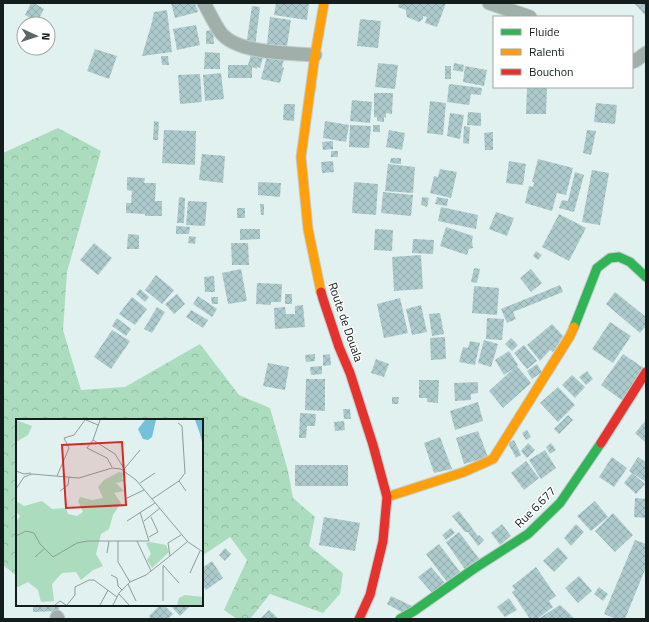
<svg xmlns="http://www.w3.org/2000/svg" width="649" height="622" viewBox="0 0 649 622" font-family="'Titillium Web',sans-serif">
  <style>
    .forest { fill: url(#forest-crowns) }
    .building { fill: url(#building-cross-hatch) }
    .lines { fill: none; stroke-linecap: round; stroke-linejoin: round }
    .street-casing { stroke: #c2cdcc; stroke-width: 15 }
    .fast-casing { stroke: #c2cdcc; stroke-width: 11 }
    .slow-casing { stroke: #c2cdcc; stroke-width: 11 }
    .jam-casing { stroke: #c2cdcc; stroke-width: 11 }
    .street { stroke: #a0afaa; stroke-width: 13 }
    .fast { stroke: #30b455; stroke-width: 9 }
    .slow { stroke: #ff9f0a; stroke-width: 9 }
    .jam { stroke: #e5322d; stroke-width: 9 }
    .labels { text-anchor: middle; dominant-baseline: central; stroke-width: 3; stroke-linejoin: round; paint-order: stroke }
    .street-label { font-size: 12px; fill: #121d1c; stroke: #fff }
    .inset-road { fill: none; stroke: #8e9c9b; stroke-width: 1 }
    .view { fill: #d62828; fill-opacity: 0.15; stroke: #d62828; stroke-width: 2 }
    .inset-edge { fill: none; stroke: #121d1c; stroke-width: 2 }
  </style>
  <defs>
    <pattern id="forest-crowns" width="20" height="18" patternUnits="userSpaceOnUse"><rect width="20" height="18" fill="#aadcbd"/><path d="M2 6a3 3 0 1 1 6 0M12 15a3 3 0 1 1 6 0" fill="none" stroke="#91bca2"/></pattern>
    <pattern id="building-cross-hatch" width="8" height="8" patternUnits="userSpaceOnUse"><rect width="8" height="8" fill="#accacc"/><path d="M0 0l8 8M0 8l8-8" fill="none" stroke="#93adaf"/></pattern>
  </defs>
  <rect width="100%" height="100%" fill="#e1f1ef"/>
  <path class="forest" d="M58,128l43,23 -34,121 -4,58 18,60 44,-3 75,-43 39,51 31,13 18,63 5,27 22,19 -6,29 34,27 -3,21 -17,19 -53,-19 -20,25h-13l-13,-9 23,-50 -17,-23 -28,19v-136h-185v156l-14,-11v-412z"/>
  <g class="building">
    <path d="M31,3h3l10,6 -7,13 -12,-7z"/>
    <path d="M171,3h24l3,9 -23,6z"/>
    <path d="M276,3h33l-2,17 -33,-5z"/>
    <path d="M399,3h47l-9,24 -12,-4 2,-6 -4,-1v3l-4,3 -12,-5 -1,-4v-3l-8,-3z"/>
    <path d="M636,3h10v13l-11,-12z"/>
    <path d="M252,6l8,1 -5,40 -9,-1z"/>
    <path d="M167,10l5,42 -30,4 10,-34 2,-10z"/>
    <path d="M270,17l21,3 -4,26 -20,-2z"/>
    <path d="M360,19l21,2 -3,27 -21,-2z"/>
    <path d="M196,25l4,20 -23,5 -4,-21z"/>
    <path d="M213,30l1,14h-8v-13z"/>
    <path d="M95,49l22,7 -8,23 -22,-8z"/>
    <path d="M252,51l12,3 -4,14 -3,-1v2l-5,-2v11h-24v-13h20z"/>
    <path d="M205,52l15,1v16h-16z"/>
    <path d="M161,56h7l1,9h-7z"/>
    <path d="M267,56l17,4 -2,7 2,1 -4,15 -19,-4z"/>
    <path d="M378,63l20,2 -3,24 -20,-2z"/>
    <path d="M454,63l10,2 -1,7 -10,-2z"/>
    <rect x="445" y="66" width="6" height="13"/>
    <path d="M465,66l22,4 -3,16 -21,-4z"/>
    <path d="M221,73l3,26 -19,2 -2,-26z"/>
    <path d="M200,74l2,28 -22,2 -2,-29z"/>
    <path d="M449,84l33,4 -1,7 -10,-1 -2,11 -22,-3z"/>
    <path d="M527,87h20l-1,27h-20z"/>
    <path d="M374,93h19l-1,21 -6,-1v5l-2,-1v5l-7,-1v-4h-3z"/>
    <path d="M352,100l20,2 -2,21 -20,-2z"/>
    <path d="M430,101l16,2 -3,32 -16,-2z"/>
    <path d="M596,103l21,2 -2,19 -21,-2z"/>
    <path d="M284,104h11l-1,17 -11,-1z"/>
    <path d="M468,112l13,1v13l-14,-1z"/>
    <path d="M450,113l14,2 -4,24 -13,-3z"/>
    <path d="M154,121l5,1 -1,18h-5z"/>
    <path d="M325,121l24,4 -3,17 -23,-4z"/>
    <path d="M350,125l21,1 -2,22 -20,-1z"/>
    <rect x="373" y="125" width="7" height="7"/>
    <path d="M464,126l6,1 -1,17 -6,-1z"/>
    <path d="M164,130l32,1 -1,34 -33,-2z"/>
    <path d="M389,130l16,3 -3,17 -16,-3z"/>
    <path d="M587,130l9,1 -5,24 -8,-2z"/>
    <path d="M493,132v18h-8l-1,-17z"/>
    <path d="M333,141v8l-10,1 -1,-8z"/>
    <rect x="331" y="151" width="7" height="6"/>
    <path d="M202,154l23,2 -2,27 -24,-3z"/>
    <path d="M391,158h10v6l-11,-1z"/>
    <path d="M538,159l35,9 -7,27 -9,-2 -5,18 -27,-8 4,-17 4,1 1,-5h-2z"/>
    <path d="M333,161l1,11 -12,1 -1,-11z"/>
    <path d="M509,161l17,3 -3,21 -17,-2z"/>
    <path d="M388,164l27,3 -2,26 -28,-2z"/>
    <path d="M440,169l17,3 -6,26 -21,-5 4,-17 4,1z"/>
    <path d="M592,170l17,3 -9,52 -18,-3z"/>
    <path d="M575,172l9,3 -10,37 -15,-4 3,-8 6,1z"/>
    <path d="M127,177l18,1 -1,5h12l-1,18h7v15h-17v-2l-19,-1v-10h5l1,-12 -5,-1z"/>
    <path d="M258,182l23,1 -1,14 -22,-2z"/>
    <path d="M354,182l24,2 -2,31 -24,-2z"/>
    <path d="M383,192l30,3 -2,21 -30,-3z"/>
    <path d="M179,197l6,1 -1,25h-7z"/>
    <path d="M422,197l7,1 -2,9 -6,-2z"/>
    <path d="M437,197l11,2 -1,7 -12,-2z"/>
    <path d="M188,201l19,1 -2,24 -19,-1z"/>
    <path d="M260,204h4v11h-3z"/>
    <path d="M441,207l37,8 -2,14 -38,-8z"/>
    <rect x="237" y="208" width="8" height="10"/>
    <path d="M496,212l18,6 -7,18 -18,-7z"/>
    <path d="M559,214l27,14 -17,33 -27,-14z"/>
    <path d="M176,226l14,1 -1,7h-13z"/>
    <path d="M446,227l27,9 -1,5 1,7 -4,1 -2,6 -27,-9z"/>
    <path d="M240,229h20v10l-20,1z"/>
    <path d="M375,229l18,1 -1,21 -18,-1z"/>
    <path d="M128,234l11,1v14h-12z"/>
    <path d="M189,236l7,1 -1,7 -7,-1z"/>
    <path d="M413,239l21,1 -1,14 -21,-1z"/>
    <path d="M94,243l18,15 -14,17 -18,-15z"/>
    <path d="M231,243h17l1,22h-17z"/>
    <path d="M536,251l6,4 -4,5 -5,-4z"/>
    <path d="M421,255l2,34 -29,2 -2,-34z"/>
    <path d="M474,268l6,1 -3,14 -6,-1z"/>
    <path d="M241,269l6,32 -19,3 -6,-31z"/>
    <path d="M531,269l11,14 -11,9 -11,-14z"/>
    <path d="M156,275l18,15 -12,14 -17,-14z"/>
    <path d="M214,276l1,16h-10l-1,-15z"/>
    <path d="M257,283l25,1 -1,18h-10v3l-15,-1z"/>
    <path d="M560,285l3,7 -50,20 3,7 -9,4 -6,-14z"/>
    <path d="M474,286l25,2 -2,27 -25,-2z"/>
    <path d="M140,289l9,8 -4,5 -9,-8z"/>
    <path d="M615,292l31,25v9l-6,7 -34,-29z"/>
    <path d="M177,294l8,10 -11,10 -9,-10z"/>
    <rect x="285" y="294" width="7" height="10"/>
    <path d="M198,296l19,13 -5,8 -19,-13z"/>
    <path d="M132,297l15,12 -12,16 -16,-11z"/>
    <path d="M211,297h7v7h-6z"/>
    <path d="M400,298l8,35 -24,5 -7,-34z"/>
    <path d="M303,305l2,22 -30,2 -1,-21 11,-1 1,7h9v-8z"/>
    <path d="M421,305l6,27 -15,3 -6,-26z"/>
    <path d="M157,307l8,5 -13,21 -8,-4z"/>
    <path d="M191,310l17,10 -5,8 -17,-11z"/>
    <path d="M440,313l4,21 -12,2 -3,-22z"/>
    <path d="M117,318l14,11 -5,7 -14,-10z"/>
    <path d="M487,318l17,1 -2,21 -16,-1z"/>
    <path d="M610,322l21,14 -18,27 -21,-14z"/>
    <path d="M552,324l11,12 -10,16 -3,-2 -10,11 -13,-16z"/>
    <path d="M112,330l18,11 -19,28 -17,-12z"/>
    <path d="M445,337l1,22 -15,1 -1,-22z"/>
    <path d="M511,338l7,7 -6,6 -7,-7z"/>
    <path d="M484,340l14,4 -7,23 -13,-4z"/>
    <path d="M470,341l10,2 -5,22 -16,-3 4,-15 5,1z"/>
    <path d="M524,345l13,16 -10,8 -13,-16z"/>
    <path d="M509,351l9,14 -1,1 14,17 -28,25 -14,-17 25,-23 -10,7 -9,-15z"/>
    <path d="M315,354v7l-9,1 -1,-7z"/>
    <path d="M330,354l1,11 -8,1v-11z"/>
    <path d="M623,354l22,15 -22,32 -22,-16z"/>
    <path d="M376,359l13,5 -5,13 -13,-4z"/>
    <path d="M268,363l21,4 -4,23 -22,-4z"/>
    <path d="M537,364l5,8 -10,7 -5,-8z"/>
    <path d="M322,366v8l-11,1 -1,-8z"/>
    <path d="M587,371l6,8 -7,6 -7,-8z"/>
    <path d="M572,375l13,12 -10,11 -13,-13z"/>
    <path d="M306,379h19v32l-20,-1z"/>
    <path d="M419,380h20l-1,23 -11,-1v-4h-8z"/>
    <path d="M478,382v11l-7,1v6l-16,1 -1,-18z"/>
    <path d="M558,387l17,18 -17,17 -18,-19z"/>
    <path d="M392,397h7l-1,7h-6z"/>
    <path d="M478,402l5,19 -28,9 -5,-19z"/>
    <path d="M343,409h7l1,10h-7z"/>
    <path d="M300,413l16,1 -1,12h-8l-1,12h-7z"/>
    <path d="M568,415l5,5 -14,14 -5,-5z"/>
    <path d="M646,420v23l-11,-10z"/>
    <path d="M344,421l1,9 -10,1 -1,-9z"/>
    <path d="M527,430l4,7 -5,3 -4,-7z"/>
    <path d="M478,431l10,26 -24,7 -8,-26z"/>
    <path d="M440,437l12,32 -18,4 -10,-30z"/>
    <path d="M514,440l7,15 -5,3 -8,-15z"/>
    <path d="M528,443l7,7 -8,8 -6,-7z"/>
    <path d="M551,443l5,7 -6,4 -4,-7z"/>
    <path d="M545,450l11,18 -15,11 -12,-19z"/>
    <path d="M612,457l15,11 -13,19 -15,-10z"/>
    <path d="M638,457l8,5v20l-14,-9 13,11 -9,10 -12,-11 8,-10 -3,-2z"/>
    <path d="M526,461l13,17 -15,12 -13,-17z"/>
    <rect x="295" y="465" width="53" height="21"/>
    <path d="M635,498l11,1v19l-12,-1z"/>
    <path d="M595,501l13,16 -17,14 -14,-15z"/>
    <path d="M459,511l19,25 1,-1 5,5 -6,6 -10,-14h-3l-13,-16z"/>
    <path d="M613,513l20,22 -18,17 -20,-21z"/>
    <path d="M324,517l36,6 -5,28 -36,-6z"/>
    <path d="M502,524l9,12 -11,9 -9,-12z"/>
    <path d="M576,524l8,8 -13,14 -7,-8z"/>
    <path d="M451,528l4,5 -9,7 -4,-5z"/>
    <path d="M459,532l21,28 -14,11 -20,-29z"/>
    <path d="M635,540l11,4v23l-21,52h-8l-13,-5z"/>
    <path d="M439,544l21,28 -13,10 -21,-28z"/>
    <path d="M558,547l10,11 -14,14 -11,-11z"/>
    <path d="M225,548l6,6 -6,7 -6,-6z"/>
    <path d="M212,561l11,17 -17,12 -4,-6v-16z"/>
    <path d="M431,567l14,16 -12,11 -15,-17z"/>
    <path d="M536,567l20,29 -7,5 4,6 -16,12h-7l-18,-27 3,-2 -3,-4z"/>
    <path d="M579,576l13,15 -14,12 -13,-15z"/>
    <path d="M599,587l9,7 -5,7 -9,-7z"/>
    <path d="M391,596l21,10 -5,9 -20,-11z"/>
    <path d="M509,598l8,12 -12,7 -8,-10z"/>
    <path d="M33,605h26v6l-26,1z"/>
    <path d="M160,605h4l9,9 -5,5h-17l-2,-3z"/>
    <path d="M170,605h21l-11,11z"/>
    <path d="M560,605l15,14h-37z"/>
    <path d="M269,610l10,9h-19z"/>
  </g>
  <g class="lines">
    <g class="street-casing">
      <g id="street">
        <path d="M204,3c5,9 11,22 17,30 17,21 69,20 94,22"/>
        <path d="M489,3l41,14"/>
        <path d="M632,62l3,-1 11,-8"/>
        <path d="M57,617l1,2"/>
      </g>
    </g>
    <g class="fast-casing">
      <g id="fast">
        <path d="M574,327l23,-59 13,-10 9,-1 11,5 16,15"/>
        <path d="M400,619l14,-8 61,-43 53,-34 32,-31 41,-60"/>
      </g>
    </g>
    <g class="slow-casing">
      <g id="slow">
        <path d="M321,292l-13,-63 -7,-72 14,-102 9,-52"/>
        <path d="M387,497l77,-25 29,-13 77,-123 4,-9"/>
      </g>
    </g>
    <g class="jam-casing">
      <g id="jam">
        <path d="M321,292l2,7 16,48 11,26 23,72 14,52 -4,44 -13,54 -11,24"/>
        <path d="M601,443l45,-71"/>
      </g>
    </g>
    <use href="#street" class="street"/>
    <use href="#fast" class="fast"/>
    <use href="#slow" class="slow"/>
    <use href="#jam" class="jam"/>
  </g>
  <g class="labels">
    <g class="street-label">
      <text transform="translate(346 322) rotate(71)">Route de Douala</text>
      <text transform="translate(535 507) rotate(-45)">Rue 6.677</text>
    </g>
  </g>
  <g transform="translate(16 419)">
    <rect width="187" height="187" fill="#e1f1ef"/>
    <path d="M0,1l16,6 -4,9 -12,7zM103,53l4,1 -1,6 3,2 -9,2 8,8 -10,2 7,10 -8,12 -4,14 -8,5 -5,20 7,12 -10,4 -12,10 -5,-8 -14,1 -10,11 2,17 -13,1 -3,-12 -10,-8 -12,6v-66l4,-6 -4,-4v-11l8,5 18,-5 10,8 14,-1 2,6 9,2 6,-4 -5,-11 2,-4 12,3 11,-2 -5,-11 6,-7zM134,123l16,3 3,7 -17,16 -5,-8 4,-6 -5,-11zM169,176l18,2v8h-26l2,-7z" fill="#aadcbd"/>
    <path d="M129,1h11l-4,17 -4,3 -5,-1 -5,-10zM179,1h8v26l-3,-12z" fill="#74c1db"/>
    <path class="inset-road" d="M70,1l12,5M84,1l-7,20 22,14 10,16M77,21l-6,8 20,10 5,9M109,49l15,-18M0,52l8,3 7,-1M41,57l12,-28 -5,-10 10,-3 11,-15M163,62l7,10M124,64l15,-10M0,70l8,-12 8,-3 47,4 33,-10 9,1 15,11 52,62 15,10M44,72l8,-6 1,-8M109,80l19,-9M136,80l27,-18 6,-8 -3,-47 -4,-3M111,102l28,-18M128,102l16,-13M165,116l-13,8 2,13 17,-14M0,117l10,-5 8,2 6,11 13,13 24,-14 11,-2h61l-9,-29M133,118l9,-5 -7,-15M102,122v21l12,20M121,122l14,30M91,134l2,-12M19,138l10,-9M147,146l16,18M174,154l10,-22M95,156l6,3 1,8 4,4M112,165l8,17M103,175l10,11M147,182v-35M39,186l5,-4 6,4M51,186l8,-10v-8l14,-7h5l23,17M84,186l8,-15M97,186l6,-12 11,-11 16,-7 24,-19"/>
    <path class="view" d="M106,23l4,63 -60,3 -4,-63z"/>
    <rect width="187" height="187" class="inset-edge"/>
  </g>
  <rect width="649" height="622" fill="none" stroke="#121d1c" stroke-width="8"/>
  <rect x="493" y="16" width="140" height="72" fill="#ffffff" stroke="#a0a5a4"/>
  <rect x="501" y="29" width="20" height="6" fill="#30b455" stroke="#a0a5a4"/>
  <text x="529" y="36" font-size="12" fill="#121d1c">Fluide</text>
  <rect x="501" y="49" width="20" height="6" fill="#ff9f0a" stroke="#a0a5a4"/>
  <text x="529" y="56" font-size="12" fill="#121d1c">Ralenti</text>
  <rect x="501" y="69" width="20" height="6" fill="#e5322d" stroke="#a0a5a4"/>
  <text x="529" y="76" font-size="12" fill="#121d1c">Bouchon</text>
  <g transform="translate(36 36) rotate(93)"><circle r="19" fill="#ffffff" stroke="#a0a5a4"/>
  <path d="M0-3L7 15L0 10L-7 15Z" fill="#5a6766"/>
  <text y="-6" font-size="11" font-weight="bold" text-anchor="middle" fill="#121d1c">N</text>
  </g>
</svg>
